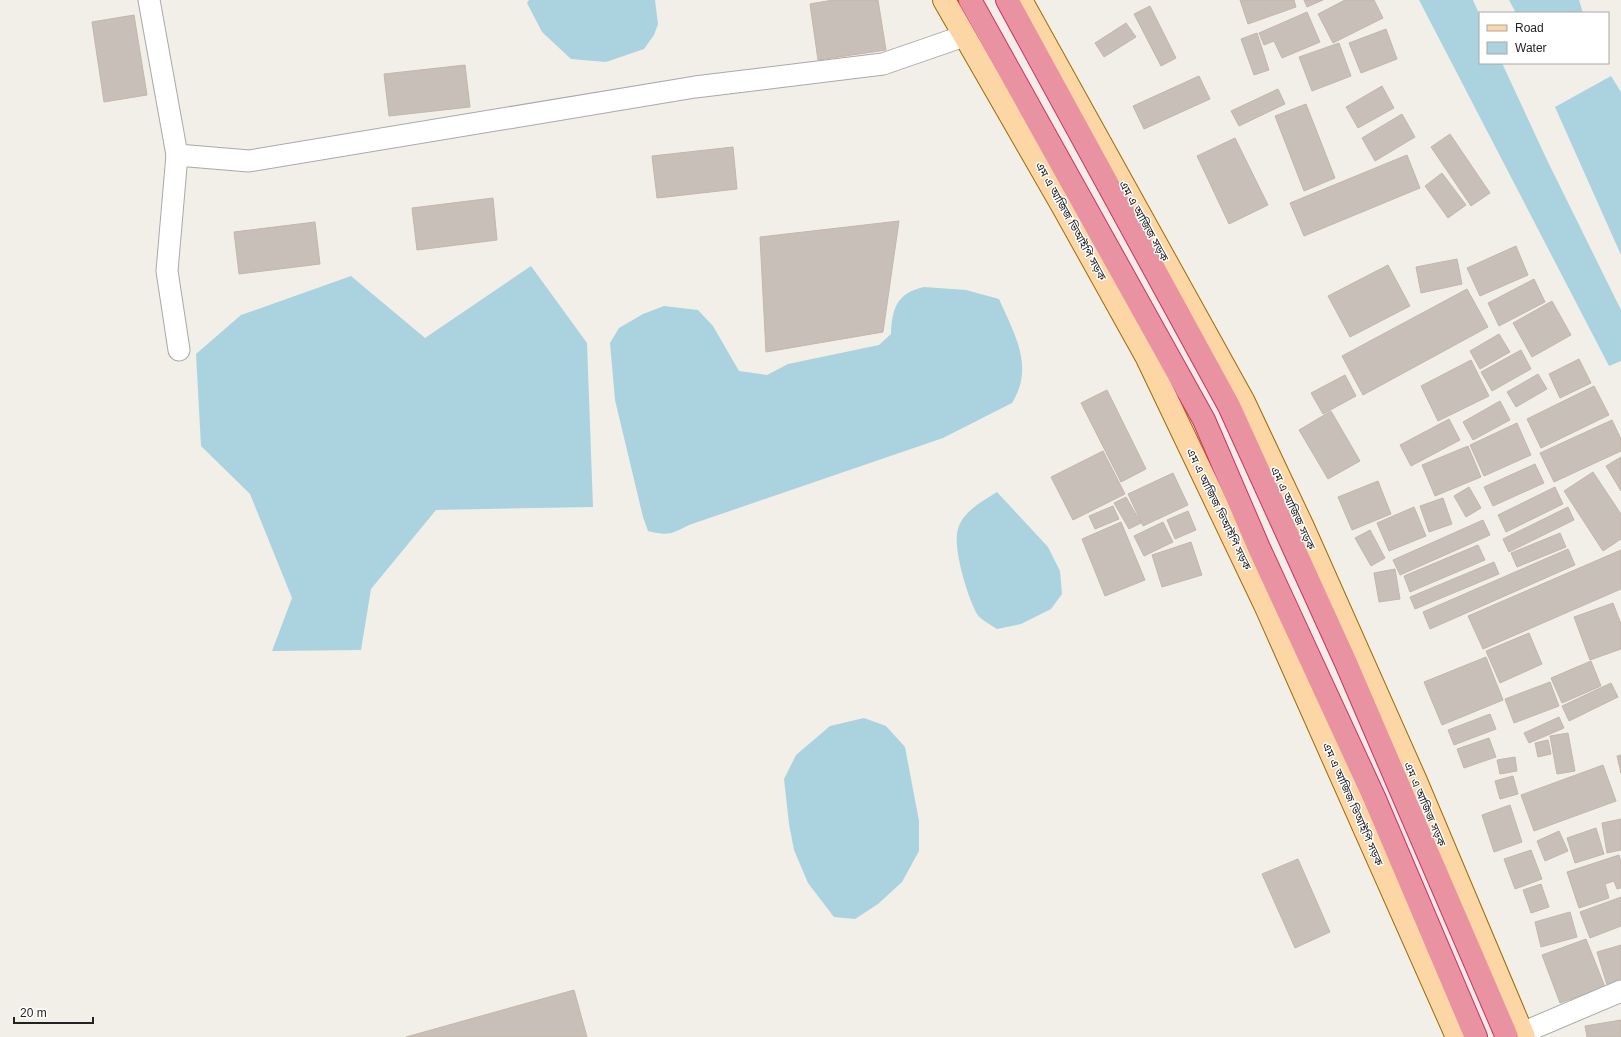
<svg xmlns="http://www.w3.org/2000/svg" width="1621" height="1037" viewBox="0 0 1621 1037" font-family="Arial,'Noto Sans Bengali',sans-serif">
  <style>
    .water { fill: #aad3df }
    .building { fill: #c7bfb8; stroke: #c4b6ab }
    .lines { fill: none; stroke-linecap: round; stroke-linejoin: round }
    .street-casing { stroke: #a9a9a9; stroke-width: 23 }
    .primary-casing { stroke: #a06b00; stroke-width: 24 }
    .highway-casing { stroke: #dc2a67; stroke-width: 24 }
    .street { stroke: #fff; stroke-width: 21 }
    .primary { stroke: #fcd6a4; stroke-width: 22 }
    .highway { stroke: #e892a2; stroke-width: 22 }
    .labels { text-anchor: middle; dominant-baseline: central; stroke-width: 3; stroke-linejoin: round; paint-order: stroke }
    .street-label { font-size: 11px; fill: #222; stroke: #fff }
  </style>
  <rect width="100%" height="100%" fill="#f2efe9"/>
  <g class="water">
    <path d="M529,0h126l3,24 -4,11 -10,14 -38,13 -35,-3 -29,-27 -15,-29z"/>
    <path d="M1419,0h54l7,16v47h22l45,97 74,150v51l-12,5z"/>
    <path d="M1509,0h70l4,13h-67z"/>
    <path d="M1611,76l10,16v163l-66,-148z"/>
    <path d="M531,266l56,77 6,164 -157,3 -65,79 -10,61 -89,1 20,-53 -42,-104 -49,-48 -5,-92 45,-39 110,-39 74,62z"/>
    <path d="M924,287l42,3 33,9c15,34 36,68 13,104l-69,35 -254,87c-17,9 -21,11 -41,6l-5,-14 -28,-117 -5,-57 9,-15 24,-14 21,-8 34,4 15,16 26,45 28,4 21,-11 91,-19 12,-11c1,-26 6,-41 33,-47z"/>
    <path d="M997,492l51,55 12,24 2,23 -11,15 -30,15 -24,5c-6,-4 -16,-9 -20,-15 -9,-16 -25,-67 -19,-85 5,-18 25,-28 39,-37z"/>
    <path d="M864,718l22,8 19,21 14,74v30l-17,31 -24,22 -23,15 -21,-2 -26,-34 -14,-33 -5,-26 -5,-45 12,-24 34,-29z"/>
  </g>
  <g class="building">
    <path d="M833,0h45l8,50 -68,10 -8,-56z"/>
    <path d="M1240,0h54l2,7 -48,17z"/>
    <path d="M1304,0h19l-16,7z"/>
    <path d="M1345,0h29l9,18 -50,25 -15,-29z"/>
    <path d="M1150,6l26,52 -15,8 -27,-52z"/>
    <path d="M1307,12l13,30 -38,16 -8,-17 -10,4 -5,-12z"/>
    <path d="M134,15l13,80 -43,7 -12,-80z"/>
    <path d="M1126,23l10,14 -32,20 -9,-14z"/>
    <path d="M1386,29l11,30 -36,14 -12,-30z"/>
    <path d="M1257,33l12,37 -15,5 -13,-36z"/>
    <path d="M1339,43l12,33 -39,15 -13,-34z"/>
    <path d="M465,65l5,42 -81,9 -5,-42z"/>
    <path d="M1199,76l11,23 -66,30 -11,-23z"/>
    <path d="M1382,86l12,22 -36,20 -12,-21z"/>
    <path d="M1278,89l7,15 -46,22 -8,-15z"/>
    <path d="M1306,104l29,74 -31,13 -29,-75z"/>
    <path d="M1402,114l13,23 -40,24 -13,-23z"/>
    <path d="M1450,134l40,59 -19,13 -40,-59z"/>
    <path d="M1235,138l33,67 -39,19 -32,-68z"/>
    <path d="M733,147l4,42 -80,9 -5,-42z"/>
    <path d="M1407,155l13,33 -116,48 -14,-33z"/>
    <path d="M1442,173l24,32 -18,13 -23,-32z"/>
    <path d="M493,198l4,42 -80,10 -5,-42z"/>
    <path d="M899,221l-16,111 -117,20 -6,-115z"/>
    <path d="M315,222l5,42 -81,10 -5,-42z"/>
    <path d="M1516,246l12,29 -48,21 -13,-28z"/>
    <path d="M1457,259l5,25 -41,9 -5,-26z"/>
    <path d="M1388,265l22,41 -60,31 -22,-41z"/>
    <path d="M1534,279l11,23 -46,24 -11,-23z"/>
    <path d="M1467,289l21,38 -125,68 -21,-39z"/>
    <path d="M1552,301l19,34 -39,22 -19,-34z"/>
    <path d="M1499,334l11,18 -30,17 -10,-18z"/>
    <path d="M1521,350l10,19 -39,22 -11,-19z"/>
    <path d="M1579,359l12,24 -31,15 -11,-24z"/>
    <path d="M1471,360l18,36 -51,25 -17,-35z"/>
    <path d="M1538,374l9,15 -31,18 -9,-15z"/>
    <path d="M1345,375l11,21 -33,18 -12,-21z"/>
    <path d="M1594,386l15,29 -68,33 -14,-29z"/>
    <path d="M1107,390l39,79 -25,13 -40,-79z"/>
    <path d="M1500,401l10,19 -37,20 -10,-18z"/>
    <path d="M1331,411l29,50 -32,18 -29,-49z"/>
    <path d="M1449,419l11,21 -49,26 -11,-21z"/>
    <path d="M1612,420l9,19v12l-67,31 -14,-29z"/>
    <path d="M1517,423l14,32 -47,21 -14,-31z"/>
    <path d="M1468,446l13,31 -46,19 -13,-31z"/>
    <path d="M1103,451l22,43 -52,26 -22,-43z"/>
    <path d="M1621,457v34l-15,-25z"/>
    <path d="M1535,464l9,19 -51,23 -9,-19z"/>
    <path d="M1593,472l28,42v25l-18,12 -39,-60z"/>
    <path d="M1173,473l15,32 -45,21 -15,-32z"/>
    <path d="M1378,481l13,33 -39,16 -14,-33z"/>
    <path d="M1469,487l12,21 -15,9 -12,-21z"/>
    <path d="M1555,487l8,17 -57,28 -8,-17z"/>
    <path d="M1126,497l15,26 -12,6 -15,-26z"/>
    <path d="M1443,498l9,26 -23,8 -9,-26z"/>
    <path d="M1113,506l6,13 -24,10 -6,-13z"/>
    <path d="M1414,507l12,29 -37,15 -12,-28z"/>
    <path d="M1568,507l6,13 -65,32 -6,-13z"/>
    <path d="M1188,511l8,19 -21,9 -8,-19z"/>
    <path d="M1483,520l7,15 -90,40 -7,-15z"/>
    <path d="M1121,522l24,58 -40,16 -23,-57z"/>
    <path d="M1163,522l10,20 -29,14 -10,-20z"/>
    <path d="M1370,530l15,28 -14,8 -16,-28z"/>
    <path d="M1560,533l6,14 -49,20 -6,-14z"/>
    <path d="M1191,542l11,33 -40,12 -10,-32z"/>
    <path d="M1478,545l7,15 -75,32 -6,-16z"/>
    <path d="M1568,549l7,16 -145,64 -7,-17z"/>
    <path d="M1621,550v39l-138,60 -15,-33z"/>
    <path d="M1494,562l5,12 -84,35 -5,-12z"/>
    <path d="M1395,569l5,30 -21,3 -5,-29z"/>
    <path d="M1613,603l8,21v25l-31,11 -16,-43z"/>
    <path d="M1529,633l13,31 -42,19 -14,-32z"/>
    <path d="M1486,657l17,43 -61,25 -18,-43z"/>
    <path d="M1591,661l10,25 -39,17 -11,-25z"/>
    <path d="M1550,682l9,24 -45,17 -9,-24z"/>
    <path d="M1611,683l7,14 -49,24 -7,-15z"/>
    <path d="M1490,714l6,15 -42,16 -6,-15z"/>
    <path d="M1559,717l5,11 -35,15 -5,-10z"/>
    <path d="M1568,733l7,38 -18,3 -7,-38z"/>
    <path d="M1489,738l7,19 -32,11 -7,-19z"/>
    <path d="M1548,740l3,14 -13,3 -3,-14z"/>
    <path d="M1621,755v18l-4,-17z"/>
    <path d="M1515,757l2,14 -17,3 -3,-14z"/>
    <path d="M1603,765l13,36 -82,30 -13,-36z"/>
    <path d="M1513,776l5,18 -18,5 -5,-18z"/>
    <path d="M1510,805l12,37 -28,10 -12,-37z"/>
    <path d="M1621,819v31l-14,3 -5,-30z"/>
    <path d="M1596,828l8,26 -29,9 -8,-25z"/>
    <path d="M1559,831l9,20 -23,10 -8,-20z"/>
    <path d="M1531,850l11,29 -27,10 -11,-30z"/>
    <path d="M1619,855l2,6v27l-4,1 -3,-8 -9,3 4,14 -30,10 -12,-36z"/>
    <path d="M1298,859l32,73 -35,16 -33,-74z"/>
    <path d="M1541,884l8,23 -18,6 -8,-23z"/>
    <path d="M1621,897v29l-31,12 -10,-26z"/>
    <path d="M1570,912l7,25 -36,10 -6,-25z"/>
    <path d="M1586,939l19,48 -45,16 -18,-48z"/>
    <path d="M1621,945v36l-14,4 -10,-33z"/>
    <path d="M574,990l13,47h-181z"/>
    <path d="M1621,1020v17h-34l-2,-11z"/>
  </g>
  <g class="lines">
    <g class="street-casing">
      <g id="street">
        <path d="M149,0l28,155"/>
        <path d="M179,350l-12,-79 10,-116 72,6 446,-74 188,-23 81,-28"/>
        <path d="M1522,1033l99,-42"/>
      </g>
    </g>
    <g class="primary-casing">
      <g id="primary">
        <path d="M944,0l119,207 84,151 118,247 192,432"/>
        <path d="M1021,0l222,400 60,127 113,254 108,256"/>
      </g>
    </g>
    <g class="highway-casing">
      <g id="highway">
        <path d="M970,0l234,420 55,128 115,249 102,240"/>
        <path d="M1007,0l222,406 117,257 161,374"/>
      </g>
    </g>
    <use href="#street" class="street"/>
    <use href="#primary" class="primary"/>
    <use href="#highway" class="highway"/>
  </g>
  <g class="labels">
    <g class="street-label">
      <text transform="translate(1071 221) rotate(61)">এম এ আজিজ ভিআইপি সড়ক</text>
      <text transform="translate(1144 221) rotate(61)">এম এ আজিজ সড়ক</text>
      <text transform="translate(1293 508) rotate(65)">এম এ আজিজ সড়ক</text>
      <text transform="translate(1219 509) rotate(64)">এম এ আজিজ ভিআইপি সড়ক</text>
      <text transform="translate(1353 804) rotate(66)">এম এ আজিজ ভিআইপি সড়ক</text>
      <text transform="translate(1425 804) rotate(67)">এম এ আজিজ সড়ক</text>
    </g>
  </g>
  <rect x="1479" y="12" width="130" height="52" fill="#ffffff" stroke="#a7a7a7"/>
  <rect x="1487" y="25" width="20" height="6" fill="#fcd6a4" stroke="#a7a7a7"/>
  <text x="1515" y="32" font-size="12" fill="#222222">Road</text>
  <rect x="1487" y="42" width="20" height="12" fill="#aad3df" stroke="#a7a7a7"/>
  <text x="1515" y="52" font-size="12" fill="#222222">Water</text>
  <path d="M14 1017v6h79v-6" fill="none" stroke="#222222" stroke-width="2"/>
  <text x="20" y="1017" font-size="12" fill="#222222" stroke="#ffffff" stroke-width="3" paint-order="stroke">20 m</text>
</svg>
